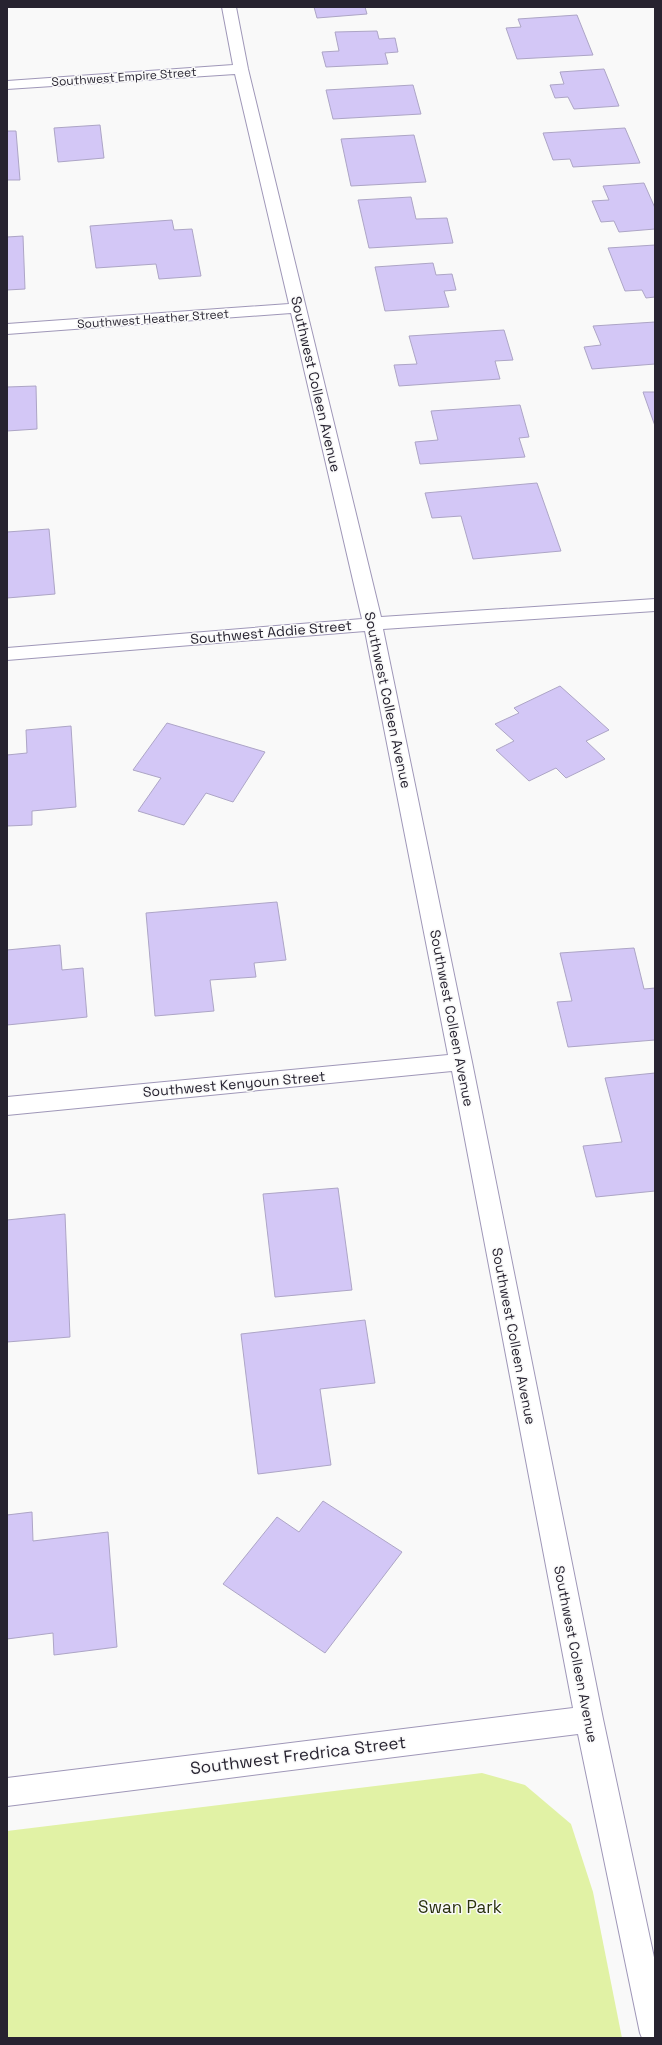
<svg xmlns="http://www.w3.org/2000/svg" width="662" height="2045" viewBox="0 0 662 2045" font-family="'Space Grotesk',sans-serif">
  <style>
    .green { fill: #e1f2a5 }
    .building { fill: #d3c7f6; stroke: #ada5c6 }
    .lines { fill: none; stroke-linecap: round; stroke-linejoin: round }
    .minor-casing { stroke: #9f97b8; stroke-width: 2 }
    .minor { fill: #fff; fill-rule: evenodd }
    .labels { text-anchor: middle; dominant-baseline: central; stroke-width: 3; stroke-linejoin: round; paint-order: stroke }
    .far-street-label { font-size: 12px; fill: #272330; stroke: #f9f9f9 }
    .street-label { font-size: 14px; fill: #272330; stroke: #f9f9f9 }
    .near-street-label { font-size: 17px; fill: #272330; stroke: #f9f9f9 }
    .near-park-label { font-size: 17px; fill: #29300d; stroke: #f9f9f9 }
  </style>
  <rect width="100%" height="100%" fill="#f9f9f9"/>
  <path class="green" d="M482,1773l43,12 46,39 22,68 29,146h-615v-207z"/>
  <g class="building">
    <path d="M314,7h51l2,7 -50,4z"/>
    <path d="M577,15l16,40 -76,4 -11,-31 15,-1 -3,-8z"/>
    <path d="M377,31l2,8 16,-1 3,14 -13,1 3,11 -62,3 -4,-15 17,-1 -4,-19z"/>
    <path d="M604,69l15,37 -45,3 -6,-12 -13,1 -5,-13 14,-1 -4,-12z"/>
    <path d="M413,85l8,29 -88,5 -7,-29z"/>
    <path d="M100,125l4,33 -46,4 -4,-34z"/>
    <path d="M625,128l15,35 -67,4 -3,-8 -17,1 -10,-27z"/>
    <path d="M7,131h9l4,49h-13z"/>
    <path d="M414,135l12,47 -75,4 -10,-47z"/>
    <path d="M644,183l11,25v21l-36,3 -5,-11 -13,1 -9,-21 17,-1 -6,-14z"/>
    <path d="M411,197l5,22 31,-1 6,25 -84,5 -11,-48z"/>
    <path d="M172,220l2,10 18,-1 9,47 -42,3 -3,-15 -60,4 -6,-42z"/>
    <path d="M23,236l2,53 -18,1v-53z"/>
    <path d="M655,245v52l-9,1 -4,-8 -17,1 -17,-43z"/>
    <path d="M433,263l3,12 16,-1 4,16 -12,1 5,16 -64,4 -10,-44z"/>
    <path d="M655,322v42l-63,5 -8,-22 17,-2 -8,-19z"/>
    <path d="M504,330l9,30 -18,1 5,18 -101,7 -5,-21 23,-1 -8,-28z"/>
    <path d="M36,386l1,43 -30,2v-44z"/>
    <path d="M643,392h12v34z"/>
    <path d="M520,405l9,32 -10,1 6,19 -105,7 -5,-22 23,-2 -7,-29z"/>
    <path d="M537,483l24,68 -88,8 -12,-43 -29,2 -7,-25z"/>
    <path d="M49,529l6,65 -48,4v-66z"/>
    <path d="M560,686l49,44 -23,11 19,18 -39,19 -10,-10 -27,13 -33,-31 18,-9 -19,-17 24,-11 -5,-5z"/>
    <path d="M167,723l98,29 -32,50 -27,-9 -22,32 -46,-14 23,-33 -28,-8z"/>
    <path d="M71,726l5,81 -44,4v14l-25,1v-71l20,-2 -1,-23z"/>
    <path d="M277,902l9,58 -32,3 2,14 -46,3 4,31 -59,5 -9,-103z"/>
    <path d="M60,945l2,25 21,-2 4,49 -80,8v-75z"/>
    <path d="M634,948l10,41 11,-1v52l-87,7 -11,-45 15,-1 -12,-48z"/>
    <path d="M655,1073v118l-59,6 -13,-51 39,-4 -17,-64z"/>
    <path d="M338,1188l14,102 -77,7 -12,-103z"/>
    <path d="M65,1214l5,123 -63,5v-122z"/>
    <path d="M365,1320l10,63 -55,6 11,76 -73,9 -17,-140z"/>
    <path d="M323,1501l79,51 -77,101 -102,-69 54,-67 22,15z"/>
    <path d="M32,1512l1,29 75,-9 9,115 -63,8 -1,-22 -46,6v-124z"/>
  </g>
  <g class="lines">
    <g class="minor-casing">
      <path id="minor" d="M222,7h14l12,62 133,548 274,-18v12l-272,18 89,433 131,657 52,243v76h-13l-2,-5 -62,-299 -571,72v-28l566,-70 -121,-637 -445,44v-18l441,-42 -83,-424 -358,29v-12l355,-29 -71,-306 -284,21v-10l282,-20 -54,-230 -228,15v-8l226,-16z"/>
    </g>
    <use href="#minor" class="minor"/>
  </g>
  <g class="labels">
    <g class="far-street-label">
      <text transform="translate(124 77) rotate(-4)">Southwest Empire Street</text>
      <text transform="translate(153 319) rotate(-4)">Southwest Heather Street</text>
    </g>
    <g class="street-label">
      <text transform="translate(316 384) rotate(77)">Southwest Colleen Avenue</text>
      <text transform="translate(271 632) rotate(-5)">Southwest Addie Street</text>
      <text transform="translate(388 700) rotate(78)">Southwest Colleen Avenue</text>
      <text transform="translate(452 1018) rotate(79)">Southwest Colleen Avenue</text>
      <text transform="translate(234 1084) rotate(-5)">Southwest Kenyoun Street</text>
      <text transform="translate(514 1336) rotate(79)">Southwest Colleen Avenue</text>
      <text transform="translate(576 1654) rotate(79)">Southwest Colleen Avenue</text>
    </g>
    <g class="near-street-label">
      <text transform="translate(298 1755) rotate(-7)">Southwest Fredrica Street</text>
    </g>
    <g class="near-park-label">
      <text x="460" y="1907">Swan Park</text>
    </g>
  </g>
  <rect width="662" height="2045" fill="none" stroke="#272330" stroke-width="16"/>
</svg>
